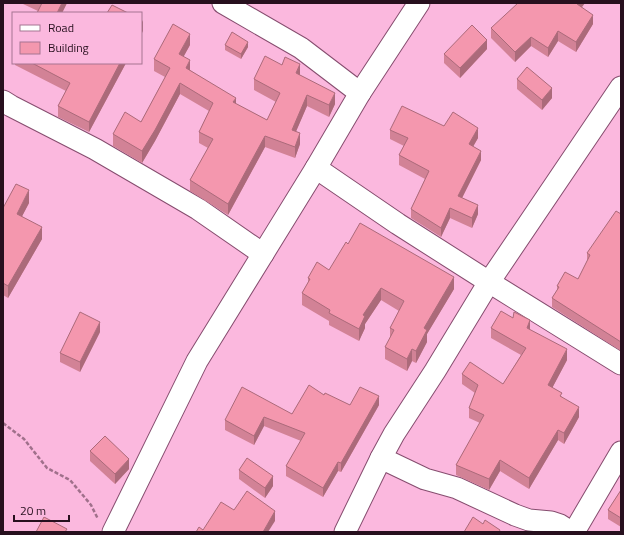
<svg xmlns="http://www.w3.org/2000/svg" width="624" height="535" viewBox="0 0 624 535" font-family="'Titillium Web',sans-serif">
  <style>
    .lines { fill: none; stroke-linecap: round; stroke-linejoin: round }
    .street-casing { stroke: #864d6f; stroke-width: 23 }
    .path { stroke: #a0708b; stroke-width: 2.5; stroke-dasharray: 4 2; stroke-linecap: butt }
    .street { stroke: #fff; stroke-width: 21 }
    .wall { fill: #d28296 }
    .shaded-wall { fill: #ab6a7a }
    .building { fill: #f497ae; stroke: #ab6a7a }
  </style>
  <rect width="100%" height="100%" fill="#fbb8de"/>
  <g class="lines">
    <g class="street-casing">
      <g id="street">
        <path d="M223,3l78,45 59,45"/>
        <path d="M3,101l8,5 84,43 103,60 65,45"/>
        <path d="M316,168l82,56 91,58 132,82"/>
        <path d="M381,458l44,21 32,9 58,27 14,5 22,2 9,3 11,7"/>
        <path d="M113,532l84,-171 119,-193 44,-75 59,-90"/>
        <path d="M345,532l36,-74 13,-24 41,-63 54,-89 132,-195"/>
        <path d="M574,532l47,-80"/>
      </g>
    </g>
    <path class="path" d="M3,423l21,16 23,29 23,12 11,13 10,12 7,14"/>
    <use href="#street" class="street"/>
  </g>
  <g class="wall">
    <path d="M23,3h44l-5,10h-25l1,-2 -15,-7z"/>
    <path d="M582,7l11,17 -17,28 -18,-11 -10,16 -17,-11 -16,16 -24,-24v-10z"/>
    <path d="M190,45l-7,12 7,13 46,34 31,16 9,-18 -22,-12v-11l46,-4 35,29 -6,13 -22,-11 -11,25 4,13 -5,14 -30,-11 -37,68 -38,-24v-11l18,-32 -9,-5v-11l10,-21 -29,-17 -25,47 -13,22 -29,-17v-12l28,-12 24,-45 -11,-6v-12z"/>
    <path d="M225,45l23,2 -7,12 -16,-9z"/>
    <path d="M487,49l-27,29 -16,-15v-9z"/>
    <path d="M15,63h111l-37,69 -31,-15v-11l8,-15 -51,-26z"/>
    <path d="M517,79l35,19 -10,12 -25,-21z"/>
    <path d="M444,126l34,12 -5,8 8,14 -19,38 16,16 -6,14 -22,-10 -9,19 -30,-19v-9l14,-30 -26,-14v-10l5,-9 -14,-7v-9z"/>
    <path d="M29,203l-7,13 20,23 -34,59 -5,-3v-87z"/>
    <path d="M621,214v137l-69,-44v-9l5,-8v-4l21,-7 9,-18v-8z"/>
    <path d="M348,244l106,45 -27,45v8l-11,21 -4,-2 -5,10 -22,-12v-12l5,-8v-11l9,-17 -18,-11 -16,24v4l-6,13 -30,-16v-4l-27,-16v-12l6,-10v-5l21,-8z"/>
    <path d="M491,328l39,2 37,30 -15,28 10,9 17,20 -15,27 -6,-4 -29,49 -29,-18 -11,19 -33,-15v-10l24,-42 -11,-5v-10l6,-15 -13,-9v-10l41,10 18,-29 -30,-17z"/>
    <path d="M100,332l-20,40 -20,-10v-9z"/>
    <path d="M324,395l26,10h29l-38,67 -3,-1 -15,26 -37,-21v-10l15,-25 -37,-15 -10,19 -29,-15v-10l67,-6z"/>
    <path d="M90,451l39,18 -14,15 -25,-23z"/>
    <path d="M239,470l34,16 -8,12 -26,-19z"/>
    <path d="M621,490v37l-13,-8v-9z"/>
  </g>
  <g class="shaded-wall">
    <path d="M62,3h5l-5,10h-5z"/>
    <path d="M578,3h7l-8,11v-10z"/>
    <path d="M593,15v9l-17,28v-10z"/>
    <path d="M143,20v11l-2,4v-11z"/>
    <path d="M558,31v10l-10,16v-9z"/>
    <path d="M190,34v11l-11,20v-11z"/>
    <path d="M531,37v9l-16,16v-10z"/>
    <path d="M487,40v9l-27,29v-10z"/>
    <path d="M248,42v5l-7,12v-5z"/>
    <path d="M190,60v12l-4,-4z"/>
    <path d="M120,63h6l-37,69v-10z"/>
    <path d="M300,64v12l-4,-3z"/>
    <path d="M180,83v11l-25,47 -13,22v-12z"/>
    <path d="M552,88v10l-10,12v-10z"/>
    <path d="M335,93v11l-6,13v-12z"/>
    <path d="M307,95v11l-15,35v-11z"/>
    <path d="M236,98v11l-3,-7z"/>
    <path d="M478,128v10l-9,16v-10z"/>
    <path d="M300,133v11l-5,14v-11z"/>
    <path d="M265,136v11l-37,68v-11z"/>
    <path d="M481,151v9l-23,46v-10z"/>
    <path d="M29,190v13l-12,23v-12z"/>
    <path d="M478,205v9l-6,14v-10z"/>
    <path d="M450,208v10l-9,19v-9z"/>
    <path d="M42,227v12l-34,59v-12z"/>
    <path d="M454,277v12l-27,45v8l-11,21v-12l8,-23z"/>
    <path d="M381,288v12l-16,24v4l-6,13v-12l4,-14z"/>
    <path d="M530,320v10l-3,-2z"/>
    <path d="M100,322v10l-20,40v-10z"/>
    <path d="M412,349v12l-5,10v-12z"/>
    <path d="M567,349v11l-19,36v-11z"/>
    <path d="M379,396v9l-38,67v-9z"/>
    <path d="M579,407v10l-15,27v-11z"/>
    <path d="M264,417v9l-10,19v-9z"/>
    <path d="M558,430v10l-29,49v-11z"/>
    <path d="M129,459v10l-14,15v-10z"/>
    <path d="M500,460v11l-11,19v-11z"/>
    <path d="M338,462v9l-15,26v-9z"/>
    <path d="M273,476v10l-8,12v-10z"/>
    <path d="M275,511v10l-7,11h-5z"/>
  </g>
  <g class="building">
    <path d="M42,3h20l-5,10h-20z"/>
    <path d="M518,3h60l-1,1 16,11 -17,27 -18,-11 -10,17 -17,-11 -16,15 -24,-24z"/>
    <path d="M112,5l16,8h-21z"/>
    <path d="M173,24l17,10 -11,20 11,6 -4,8 50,30 -3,4 34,18 13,-27 -26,-14 11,-23 17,9 3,-8 15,7 -4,9 39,20 -6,12 -22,-10 -15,35 8,3 -5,14 -30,-11 -37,68 -38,-24 23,-41 -14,-7 14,-29 -33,-20 -25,47 -13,21 -29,-17 12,-22 16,10 29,-54 -16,-9z"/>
    <path d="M472,25l15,15 -27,28 -16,-14z"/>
    <path d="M232,32l16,10 -7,12 -16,-9z"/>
    <path d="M32,63h88l-31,59 -31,-16 12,-23z"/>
    <path d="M527,67l25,21 -10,12 -25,-21z"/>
    <path d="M402,106l42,20 9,-14 25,16 -9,16 12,7 -23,45 20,9 -6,13 -22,-10 -9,20 -30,-19 18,-38 -30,-16 9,-17 -18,-8z"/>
    <path d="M16,184l13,6 -12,24 25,13 -34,59 -5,-3v-75z"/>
    <path d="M616,211l5,3v128l-69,-44 7,-11 -2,-1 8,-14 13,7 12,-24 -3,-2z"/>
    <path d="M360,223l94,54 -30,51 3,2 -11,21 -4,-2 -5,10 -22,-12 9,-17 -4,-2 14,-27 -23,-13 -18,27 2,1 -6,13 -30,-16 1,-3 -28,-17 8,-14 -2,-1 9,-16 12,8 17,-28 2,2z"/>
    <path d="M501,311l12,7 1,-6 16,8 -3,8 40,21 -19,36 14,8 -2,3 19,11 -15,26 -6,-3 -29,48 -29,-18 -11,19 -33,-14 28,-50 -15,-7 9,-23 -16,-11 8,-12 33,22 23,-36 -35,-20z"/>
    <path d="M80,312l20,10 -20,40 -20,-9z"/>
    <path d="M309,385l15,10 1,-2 25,12 10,-18 19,9 -38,67 -3,-1 -15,26 -37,-22 19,-33 -41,-16 -10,19 -29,-16 17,-33 50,27z"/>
    <path d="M105,436l24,23 -14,15 -25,-23z"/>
    <path d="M247,458l26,18 -8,12 -26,-18z"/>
    <path d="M621,490v28l-13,-8z"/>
    <path d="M247,491l28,20 -12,21h-67l3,-5 4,3 18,-28 13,8z"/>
    <path d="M44,517l23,12 -2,3h-29z"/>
    <path d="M473,517l10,7 2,-4 15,10 -1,2h-35z"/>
  </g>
  <rect width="624" height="535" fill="none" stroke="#27101e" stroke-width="8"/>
  <rect x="12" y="12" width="130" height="52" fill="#fbb8de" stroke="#a67591"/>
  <rect x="20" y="25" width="20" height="6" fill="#ffffff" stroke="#a67591"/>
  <text x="48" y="32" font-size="12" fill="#27101e">Road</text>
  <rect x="20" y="42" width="20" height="12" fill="#f497ae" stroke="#a67591"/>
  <text x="48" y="52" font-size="12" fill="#27101e">Building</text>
  <path d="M14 515v6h55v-6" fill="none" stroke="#27101e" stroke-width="2"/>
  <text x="20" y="515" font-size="12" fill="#27101e" stroke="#fbb8de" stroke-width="3" paint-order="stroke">20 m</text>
</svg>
